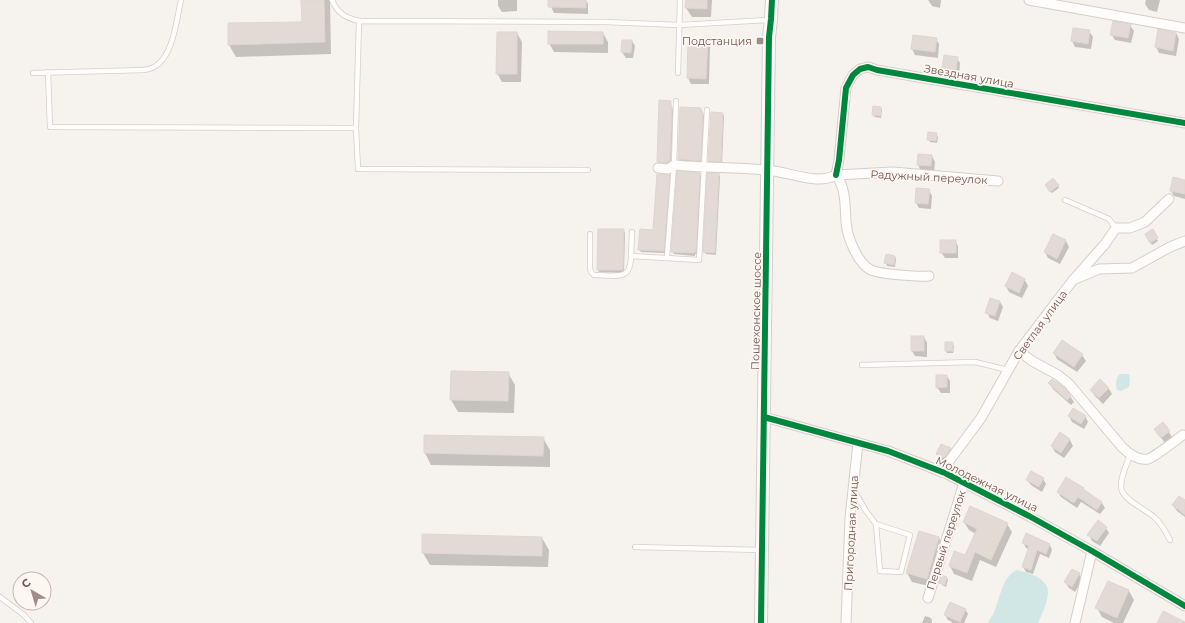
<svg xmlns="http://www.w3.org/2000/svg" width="1185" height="623" viewBox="0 0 1185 623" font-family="Montserrat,sans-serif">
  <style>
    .water { fill: #d1e7e5 }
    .shadow { fill: #0003 }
    .building { fill: #e3dad6; stroke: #dfd5d1 }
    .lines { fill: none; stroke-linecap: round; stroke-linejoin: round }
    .lane-casing { stroke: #d6cecb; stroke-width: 6 }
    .street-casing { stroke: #d6cecb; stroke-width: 11 }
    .secondary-casing { stroke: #d6ceca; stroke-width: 14 }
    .lane { stroke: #fefdfc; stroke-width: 4.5 }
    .street { stroke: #fefdfc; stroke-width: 9 }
    .secondary { stroke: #fefdfc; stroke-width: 12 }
    .cycleway-casing { stroke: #fdf6f1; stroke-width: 8 }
    .cycleway { stroke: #00873e; stroke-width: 6 }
    .poi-dot { fill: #a18d88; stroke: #fdf6f1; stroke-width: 1.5 }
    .labels { text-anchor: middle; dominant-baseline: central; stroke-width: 3.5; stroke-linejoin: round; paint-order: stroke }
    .poi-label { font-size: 11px; fill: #735651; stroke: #fdf6f1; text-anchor: end }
    .street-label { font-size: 11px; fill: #735651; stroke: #fdf6f1 }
  </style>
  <rect width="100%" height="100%" fill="#f6f2ee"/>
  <g class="water">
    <path d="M1120,374h9l1,5 -1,8 -8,4 -4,-1c-2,-6 -1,-12 3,-16z"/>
    <path d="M1016,570c11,2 32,8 32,22 0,10 -6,22 -10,31h-50c1,-4 5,-7 6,-11 6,-14 8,-34 22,-42z"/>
  </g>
  <g class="shadow">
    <path d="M302,0h28l1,54 -95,3 -7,-12 74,-23z"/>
    <path d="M498,0h19v11l-15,1 -4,-6z"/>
    <path d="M551,0h35l2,4v10l-34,-1 -3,-6z"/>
    <path d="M687,0h25l-1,17h-19l-6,-9z"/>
    <path d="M928,0h13l-1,8 -8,-2z"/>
    <path d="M1146,0h14l-3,12 -8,-2 -4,-6z"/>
    <path d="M1130,25l4,6 -3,12 -16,-3 -4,-6z"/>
    <path d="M1159,30l17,3 3,6 -3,17 -17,-3 -3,-6z"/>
    <path d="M1089,31l4,6 -2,12 -16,-2 -3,-6z"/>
    <path d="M517,33l5,9 -1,40h-19l-5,-9z"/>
    <path d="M603,33l5,9v11l-54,-1 -5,-9z"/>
    <path d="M936,39l3,5 -1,14 -23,-3 -3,-6z"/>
    <path d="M632,41l3,5 -2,12h-7l-4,-6z"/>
    <path d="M707,41l3,6 -1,37h-18l-3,-6z"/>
    <path d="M945,56l12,2 3,5 -1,13 -13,-2 -3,-6z"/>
    <path d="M670,102l3,8 -2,53 -3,2h-9l-1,-3z"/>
    <path d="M881,108l1,2 -1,8 -6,-1 -2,-2z"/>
    <path d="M701,109l3,7 -3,47 -21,-1 -1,-3z"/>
    <path d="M723,114l1,2 -2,48 -12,-1 -1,-2z"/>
    <path d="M936,134l2,3 -1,6 -7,-1 -1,-2z"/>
    <path d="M932,156l3,6 -1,10 -13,-1 -3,-6z"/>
    <path d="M699,174l2,2 -4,78h-2v2l-21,-2 -2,-3z"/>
    <path d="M719,174l1,3 -4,78 -10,-1 -2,-2z"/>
    <path d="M669,176l1,2 -5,75 -24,-1 -2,-3 15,-18z"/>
    <path d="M1185,181v18l-11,-3 -3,-5z"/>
    <path d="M1058,185l1,3 -7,5 -4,-5z"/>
    <path d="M929,190l3,6 -1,13 -12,-1 -3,-5z"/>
    <path d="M623,230l2,3 -1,40 -25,-1 -1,-2z"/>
    <path d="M1152,231l6,10 -6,4 -6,-10z"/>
    <path d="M1054,235l12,6 3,6 -9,17 -12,-6 -3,-6z"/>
    <path d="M955,241l3,5v12h-13l-4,-6z"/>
    <path d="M887,255l8,2 1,2 -1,8 -8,-1 -1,-3z"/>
    <path d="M1012,274l13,6 3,6 -6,12 -13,-6 -3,-6z"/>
    <path d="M1000,302l3,5 -5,14 -8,-3 -3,-5z"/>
    <path d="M924,337l3,6v14l-12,-1 -3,-5z"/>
    <path d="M952,343l2,3 -1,7h-6l-1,-3z"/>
    <path d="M1054,353l28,2 4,6 -9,11 -20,-13z"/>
    <path d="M508,373l7,12 -1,28 -56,-1 -7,-12z"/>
    <path d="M947,376l3,5v12h-9l-4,-6z"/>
    <path d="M1100,381l9,8 3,5 -9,10 -8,-8 -4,-6z"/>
    <path d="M1050,383l20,13 4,6 -3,3 -18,-16z"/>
    <path d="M1069,416h16l3,6 -4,7 -12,-7z"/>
    <path d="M1169,432l3,5 -7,6 -6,-8z"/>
    <path d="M1061,434l9,6 3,6 -9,12 -9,-6 -3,-6z"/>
    <path d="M543,438l7,12v17l-119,-2 -6,-12z"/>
    <path d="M941,445l10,4 3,5 -6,9 -7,-3 -4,-6z"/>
    <path d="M1043,479l3,5 -4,8 -11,-7 -4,-5z"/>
    <path d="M1083,489l2,2 17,12 3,5 -5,6 -19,-12 -4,6 -16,-11 -3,-5z"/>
    <path d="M1185,501v16l-8,-6 -4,-6z"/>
    <path d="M964,522l43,2 5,8 -16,35 -16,-7 -8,21 -18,-7 -4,-8 16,-9 10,-23 -7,-4z"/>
    <path d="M1106,528l3,5 -9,13 -8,-5 -3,-6z"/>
    <path d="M542,538l7,12 -1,17 -118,-2 -7,-12z"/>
    <path d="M939,538l5,9 -11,40 -21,-5 -5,-9z"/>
    <path d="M1023,542l27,3 2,5 -3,8 -9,-4 -7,20 -7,-2 -3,-5 6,-18 -3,-1z"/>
    <path d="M1079,574l3,6 -7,12 -6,-4 -4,-6z"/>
    <path d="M942,576l5,2 1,2 -2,7 -4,-2 -2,-3z"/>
    <path d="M1109,582l20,9 5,9 -11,23h-9l-12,-6 -5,-9z"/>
    <path d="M965,609l3,5 -4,9h-12v-1l-4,-2 -3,-5z"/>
    <path d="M925,616l6,2 1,3v2h-10z"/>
  </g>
  <g class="building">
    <path d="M301,0h23l1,42 -97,3v-22l74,-1z"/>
    <path d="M548,0h38v8l-38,-1z"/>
    <path d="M686,0h21v9l-22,-1z"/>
    <path d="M1113,21l18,3 -3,14 -18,-3z"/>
    <path d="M1073,28l17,2 -2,14 -17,-3z"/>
    <path d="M1158,29l18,4 -3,18 -18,-4z"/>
    <path d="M548,31l55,1v12h-55z"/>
    <path d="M497,32h20v42h-21z"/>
    <path d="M913,35l24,3 -2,14 -24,-3z"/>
    <path d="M622,40h10l-1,13 -10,-1z"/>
    <path d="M688,40h20l-2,39 -19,-1z"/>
    <path d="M944,55l14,2 -2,13 -14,-2z"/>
    <path d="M659,100l12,1v6h1l-2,53 -4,3 -9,-1z"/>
    <path d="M873,106l8,1v9l-9,-1z"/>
    <path d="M680,107l21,1v4h2l-2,49 -23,-2z"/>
    <path d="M711,112l12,1 -2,49 -13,-1z"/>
    <path d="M928,132l9,1 -1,8 -9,-1z"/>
    <path d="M918,154l14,1 -1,11 -14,-1z"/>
    <path d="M677,171l23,2 -4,79h-2v1l-23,-1z"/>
    <path d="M707,173h12l-4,80 -12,-1z"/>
    <path d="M657,174l13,1 -6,76 -26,-1 2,-21 13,1z"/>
    <path d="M1173,177l12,3v14l-15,-3z"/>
    <path d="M1053,178l6,7 -9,7 -5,-7z"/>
    <path d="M916,188l14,1 -2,15 -13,-1z"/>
    <path d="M598,229h26l-1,41h-26z"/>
    <path d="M1153,229l5,9 -8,5 -5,-9z"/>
    <path d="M1053,234l13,6 -9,19 -13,-7z"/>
    <rect x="940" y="240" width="16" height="13"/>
    <path d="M886,254l9,2 -1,9 -10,-2z"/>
    <path d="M1012,272l13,7 -6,14 -14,-7z"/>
    <path d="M990,298l10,3 -5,15 -10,-3z"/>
    <rect x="911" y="336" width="13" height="15"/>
    <path d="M1062,340l21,14 -9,13 -21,-14z"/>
    <rect x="945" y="342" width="8" height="9"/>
    <path d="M451,371l58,1 -1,29 -58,-1z"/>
    <path d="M936,375h11v12l-11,1z"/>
    <path d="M1052,379l13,9 6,8 -4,4 -19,-17z"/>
    <path d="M1100,379l9,9 -10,10 -9,-8z"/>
    <path d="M1073,408l13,8 -5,8 -13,-8z"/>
    <path d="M1163,422l7,9 -9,7 -7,-9z"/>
    <path d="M1060,432l10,7 -9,14 -10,-7z"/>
    <path d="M424,435l120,2 -1,19 -119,-3z"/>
    <path d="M941,444l10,4 -7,10 -8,-4z"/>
    <path d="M1031,471l13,7 -5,9 -13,-7z"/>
    <path d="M1066,477l18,11 -1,1 19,13 -5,8 -19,-13 -4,6 -17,-11z"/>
    <path d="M1179,496l6,4v15l-13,-10z"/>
    <path d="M970,506l38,17 -17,37 -16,-8 -8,21 -18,-7 5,-15 11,4 12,-26 -14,-7z"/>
    <path d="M1098,520l9,7 -10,14 -10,-6z"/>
    <path d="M919,531l20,6 -12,42 -21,-6z"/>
    <path d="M1026,533l24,11 -4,10 -9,-4 -6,20 -9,-3 7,-21 -7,-3z"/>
    <path d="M422,534l120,3v19l-120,-3z"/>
    <path d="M1072,569l8,4 -8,14 -8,-5z"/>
    <path d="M941,575l6,2 -2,8 -6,-2z"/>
    <path d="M1108,581l21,9 -12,28 -22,-10z"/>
    <path d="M950,602l16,7 -6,13 -16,-7z"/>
    <path d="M1163,611l22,11v1h-28z"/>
  </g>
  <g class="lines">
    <g class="lane-casing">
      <g id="lane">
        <path d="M332,0c5,13 14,18 27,21"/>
        <path d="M48,72l2,55 306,1"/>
        <path d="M33,73l111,-3c8,-1 14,-4 19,-11 11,-14 14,-41 18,-59"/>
        <path d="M678,73l2,-73"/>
        <path d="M588,170l-230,-1 -2,-41 3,-107 246,1 74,3 91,-5"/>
        <path d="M1065,200l44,19 7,9"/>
        <path d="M590,234v34l1,4 3,3c7,0 28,3 33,-3 3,-4 4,-11 4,-16l68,4 8,-150"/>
        <path d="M631,256l1,-24"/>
        <path d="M667,257l7,-92 2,-64"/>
        <path d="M862,365l113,-3 33,8"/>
        <path d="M1130,455c-3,9 -12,27 -8,36 5,11 23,18 32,26 7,6 12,15 16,23"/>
        <path d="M854,490l12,21 10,13 34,11 -9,37 -21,-1 -4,-47"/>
        <path d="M635,547l126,3"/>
        <path d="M0,597l24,18 7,8"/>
      </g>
    </g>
    <g class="street-casing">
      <g id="street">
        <path d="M1029,0l156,28"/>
        <path d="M658,168l10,1 6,-4c30,3 62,2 92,5 21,1 51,16 70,5l57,-3 105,9"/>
        <path d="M836,175l3,-15 7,-72 7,-13 7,-6 8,-2 9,3 308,53"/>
        <path d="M836,175c10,13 9,31 10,47 1,14 11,41 25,48 9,4 46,7 58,6"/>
        <path d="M1075,278l30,-34 11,-16h14l15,-6 24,-23"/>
        <path d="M1019,351l13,10 26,14 11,9 53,63c6,6 16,14 26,12 7,-2 28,-19 35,-24"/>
        <path d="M764,417l124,34 57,22 84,43 63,35 93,55"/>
        <path d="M941,472l40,-54 38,-67 54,-71 26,-11 33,-1 38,-21 15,-6"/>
        <path d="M928,598l36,-115"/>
        <path d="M846,623l4,-105 8,-75"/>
        <path d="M1075,623l17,-72"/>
      </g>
    </g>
    <g class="secondary-casing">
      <path id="secondary" d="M761,623l8,-586 2,-18 1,-19"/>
    </g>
    <use href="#lane" class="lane"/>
    <use href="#street" class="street"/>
    <use href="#secondary" class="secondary"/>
    <g class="cycleway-casing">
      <g id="cycleway">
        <path d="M836,175l3,-15 7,-72 7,-13 7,-6 8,-2 9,3 308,53"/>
        <path d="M764,417l124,34 57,22 84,43 63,35 93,55"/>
        <path d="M761,623l8,-586 2,-18 1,-19"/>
      </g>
    </g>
    <use href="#cycleway" class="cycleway"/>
  </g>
  <rect class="poi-dot" x="756" y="37" width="8" height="8" rx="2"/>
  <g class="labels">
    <g class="poi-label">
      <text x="752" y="41">Подстанция</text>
    </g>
    <g class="street-label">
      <text transform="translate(969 76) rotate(10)">Звездная улица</text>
      <text transform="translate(929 177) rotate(3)">Радужный переулок</text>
      <text transform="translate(756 311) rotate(-89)">Пошехонское шоссе</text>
      <text transform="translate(1040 325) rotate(-54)">Светлая улица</text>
      <text transform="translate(987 484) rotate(26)">Молодежная улица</text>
      <text transform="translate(851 533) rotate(-87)">Пригородная улица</text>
      <text transform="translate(946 540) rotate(-72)">Первый переулок</text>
    </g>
  </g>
  <g transform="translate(32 591) rotate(322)"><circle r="19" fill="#fdf6f1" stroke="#c6b6b1"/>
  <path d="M0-3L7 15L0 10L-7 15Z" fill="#a18d88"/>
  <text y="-6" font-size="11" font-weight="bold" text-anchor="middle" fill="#735651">С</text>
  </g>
</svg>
